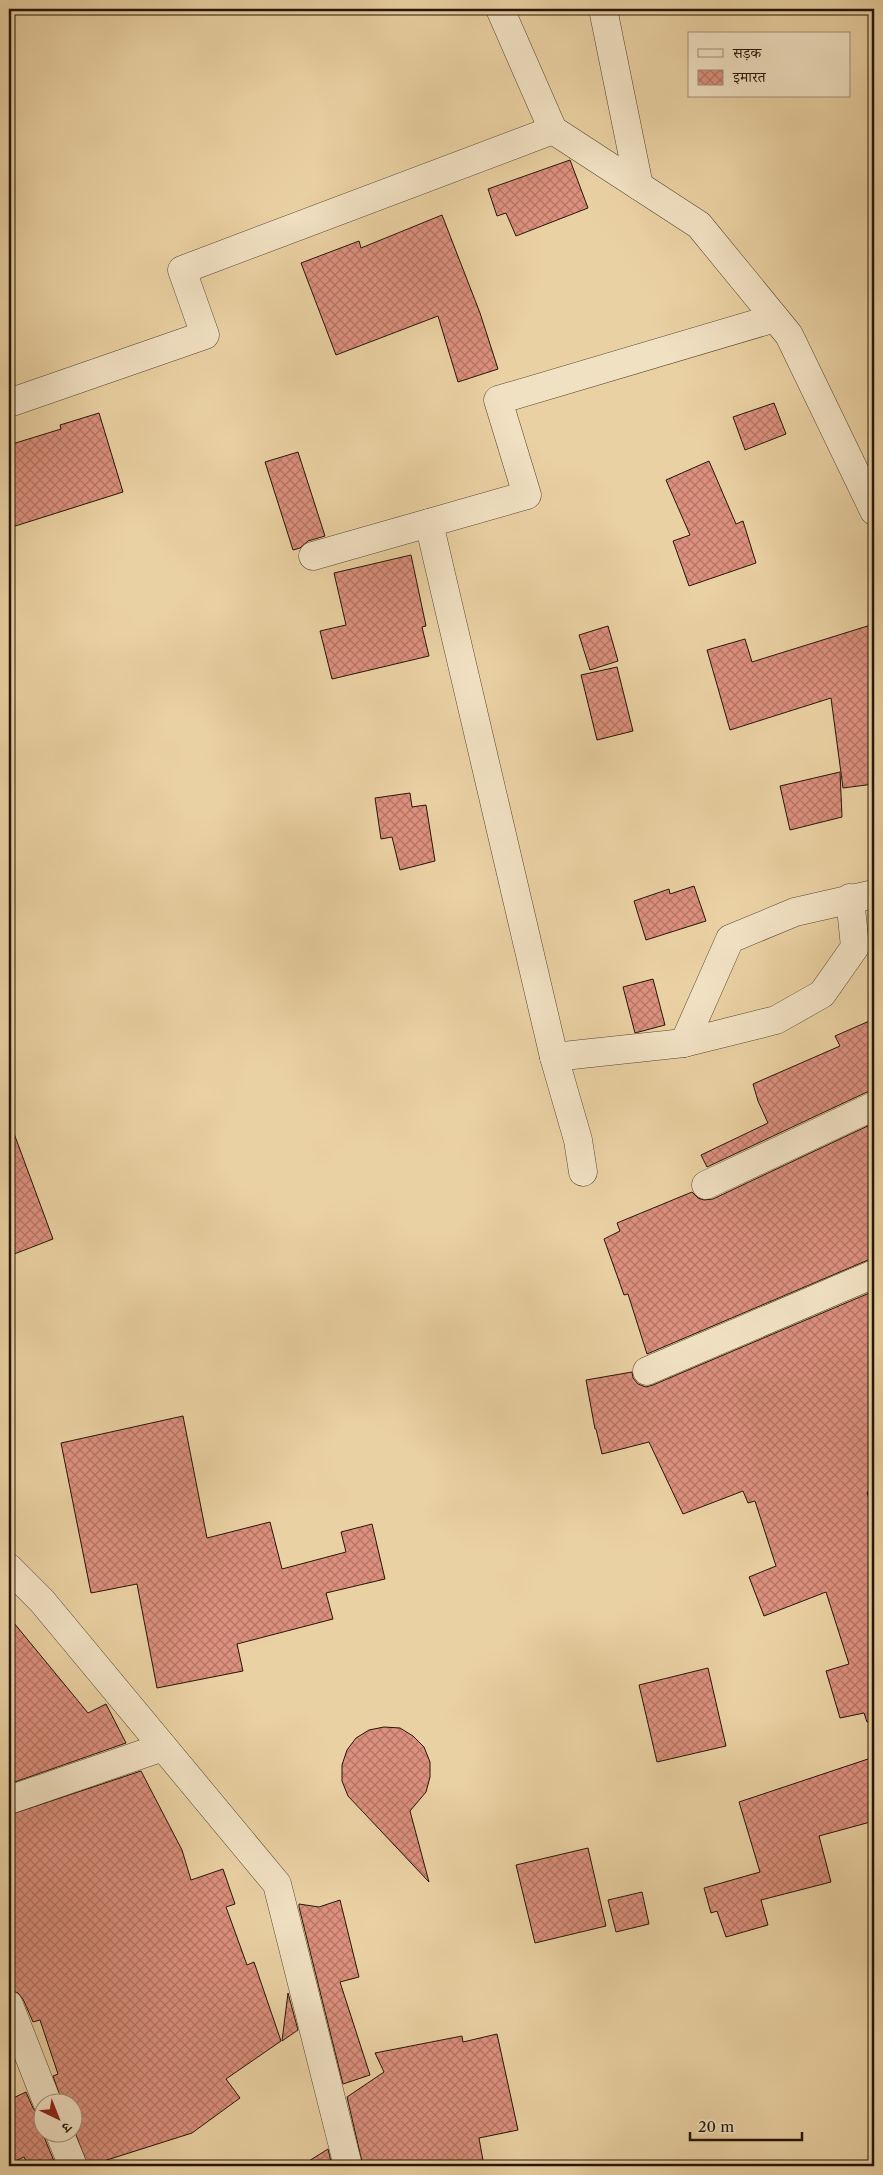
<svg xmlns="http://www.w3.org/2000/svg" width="883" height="2175" viewBox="0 0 883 2175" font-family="'Libre Caslon Text','Noto Serif Devanagari',serif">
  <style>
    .building { fill: url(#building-cross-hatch); stroke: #251607 }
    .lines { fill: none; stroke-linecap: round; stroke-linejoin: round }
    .minor-casing { stroke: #56452e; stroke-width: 29 }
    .minor { stroke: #f1e1c3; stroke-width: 28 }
  </style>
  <defs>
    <pattern id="building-cross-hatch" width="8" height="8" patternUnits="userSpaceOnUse" patternTransform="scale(1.25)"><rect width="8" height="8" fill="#dd907e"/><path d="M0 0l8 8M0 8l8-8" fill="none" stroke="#b37565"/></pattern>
  </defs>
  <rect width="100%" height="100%" fill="#ead1a3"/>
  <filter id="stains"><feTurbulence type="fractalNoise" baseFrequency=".004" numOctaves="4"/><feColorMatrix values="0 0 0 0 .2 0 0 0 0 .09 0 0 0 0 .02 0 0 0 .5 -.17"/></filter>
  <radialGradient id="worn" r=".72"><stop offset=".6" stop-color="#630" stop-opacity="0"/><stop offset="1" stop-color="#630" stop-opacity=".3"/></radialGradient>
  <g class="building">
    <path d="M570,160l18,48 -72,28 -10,-23 -9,3 -9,-27z"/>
    <path d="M442,215l38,98 18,56 -40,13 -20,-66 -102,39 -35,-92 58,-22 2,7z"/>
    <path d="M774,403l12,31 -41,16 -12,-33z"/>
    <path d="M99,413l24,79 -114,36v-83l52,-16 -1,-4z"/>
    <path d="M298,452l27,84 -17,5 -8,7 -7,2 -28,-88z"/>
    <path d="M709,461l27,63 7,-3 13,42 -67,23 -16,-45 17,-6 -24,-55z"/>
    <path d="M411,555l15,71 -4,1 7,29 -97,23 -12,-48 26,-6 -12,-52z"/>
    <path d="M874,624v160l-31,4 -12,-90 -101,32 -23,-80 38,-11 7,23z"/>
    <path d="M608,626l10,35 -28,9 -11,-35z"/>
    <path d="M617,667l16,64 -36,9 -16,-65z"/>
    <path d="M840,772l2,45 -52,13 -10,-44z"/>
    <path d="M410,793l2,14 14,-2 9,56 -35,9 -8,-33 -11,2 -6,-41z"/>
    <path d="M694,886l12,35 -60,19 -12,-39 35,-12 1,5z"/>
    <path d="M653,979l12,46 -30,8 -12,-46z"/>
    <path d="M874,1019v72l-7,1 -160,75 -6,-12 67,-32 -10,-22 -5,-17 87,-38 -5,-10z"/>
    <path d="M874,1123v136l-6,1 -221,94 -19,-60 -4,1 -20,-56 16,-8 -3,-8 75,-31 6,6 6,2 9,-1z"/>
    <path d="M9,1128h3l41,111 -44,17z"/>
    <path d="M874,1291v198l-7,3 7,24v205l-7,1 -3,-9 -24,5 -14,-47 23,-7 -23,-72 -62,24 -15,-39 27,-11 -21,-65 -7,2 -5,-12 -60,23 -34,-72 -47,12 -6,-25h-1l-9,-49 46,-8 1,6 5,6 8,3 7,-2z"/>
    <path d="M183,1416l24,122 63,-16 12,47 64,-17 -5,-20 31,-8 13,55 -59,14 7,26 -96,25 6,27 -86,17 -20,-104 -46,9 -30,-150z"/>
    <path d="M9,1617l79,96 18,-9 20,39 -117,41z"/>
    <path d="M708,1668l18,78 -69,16 -18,-77z"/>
    <path d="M384,1727l16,1 13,8 11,11 6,15v15l-4,15 -16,19 19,71 -81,-86 -6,-15v-16l5,-15 9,-12 13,-8z"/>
    <path d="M874,1757v64l-55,15 12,46 -70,18 7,25 -42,12 -9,-26 -6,2 -7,-25 56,-16 -21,-70z"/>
    <path d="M141,1771l41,79 9,30 32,-11 12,35 -9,3 21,58 7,-3 27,79 -55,38 14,19 -48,35 -104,33 -16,-41v-23h-10l-9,-26 5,-2 -18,-54 -7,2 -10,-23 -5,-6 -7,-3 -2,-7v-168z"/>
    <path d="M588,1848l18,78 -71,17 -19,-78z"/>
    <path d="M642,1892l7,32 -33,8 -8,-32z"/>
    <path d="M340,1900l19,77 -19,5 30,93 -27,9 -44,-177v-3l20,3z"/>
    <path d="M288,1993l10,37 -16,11z"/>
    <path d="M497,2034l21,96 -39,8 5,28h-121l-16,-69 37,-25 -9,-19 87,-17 1,6z"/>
    <path d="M26,2092l7,16 4,6 5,3v15l14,34h-27l-5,-9 -15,7v-64z"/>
    <path d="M328,2149l4,17h-31z"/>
  </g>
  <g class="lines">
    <g class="minor-casing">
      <g id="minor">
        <path d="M500,9l53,121 146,95 90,110 85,176"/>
        <path d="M603,9l36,177"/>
        <path d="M9,403l196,-68 -23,-65 371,-140"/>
        <path d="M429,523l125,534 24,83 5,32"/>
        <path d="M313,556l214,-61 -29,-95 277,-82"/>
        <path d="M684,1043l46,-104 65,-27 79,-18"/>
        <path d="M554,1057l130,-14 92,-23 46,-26 33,-47 -5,-49"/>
        <path d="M706,1185l168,-79"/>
        <path d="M647,1371l227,-97"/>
        <path d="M9,1568l33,33 235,283 71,282"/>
        <path d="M9,1800l154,-53"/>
        <path d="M9,2005l38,97"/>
        <path d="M59,2132l14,34"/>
      </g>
    </g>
    <use href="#minor" class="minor"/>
  </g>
  <rect width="883" height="2175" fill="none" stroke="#ead1a3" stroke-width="30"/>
  <rect x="10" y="10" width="863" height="2155" fill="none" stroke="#251607" stroke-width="2.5"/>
  <rect x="15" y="15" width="853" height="2145" fill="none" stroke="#251607"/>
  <rect x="688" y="32" width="162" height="65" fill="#f1e1c3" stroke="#9f9078"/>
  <rect x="698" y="49" width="25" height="8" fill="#f1e1c3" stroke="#9f9078"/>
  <text x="733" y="58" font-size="15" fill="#251607">सड़क</text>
  <rect x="698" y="70" width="25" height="15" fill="url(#building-cross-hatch)" stroke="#9f9078"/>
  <text x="733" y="82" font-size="15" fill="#251607">इमारत</text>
  <g transform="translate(58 2118) rotate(137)"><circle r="24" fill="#f1e1c3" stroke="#9f9078"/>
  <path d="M0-4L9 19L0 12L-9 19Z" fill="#8f2418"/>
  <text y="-8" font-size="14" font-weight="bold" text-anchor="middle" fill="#251607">उ</text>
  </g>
  <path d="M690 2132v8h112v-8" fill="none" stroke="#251607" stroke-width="2.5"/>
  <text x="698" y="2132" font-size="15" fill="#251607" stroke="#f1e1c3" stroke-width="4" paint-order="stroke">20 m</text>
  <rect width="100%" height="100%" filter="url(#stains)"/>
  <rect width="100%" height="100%" fill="url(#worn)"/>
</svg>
